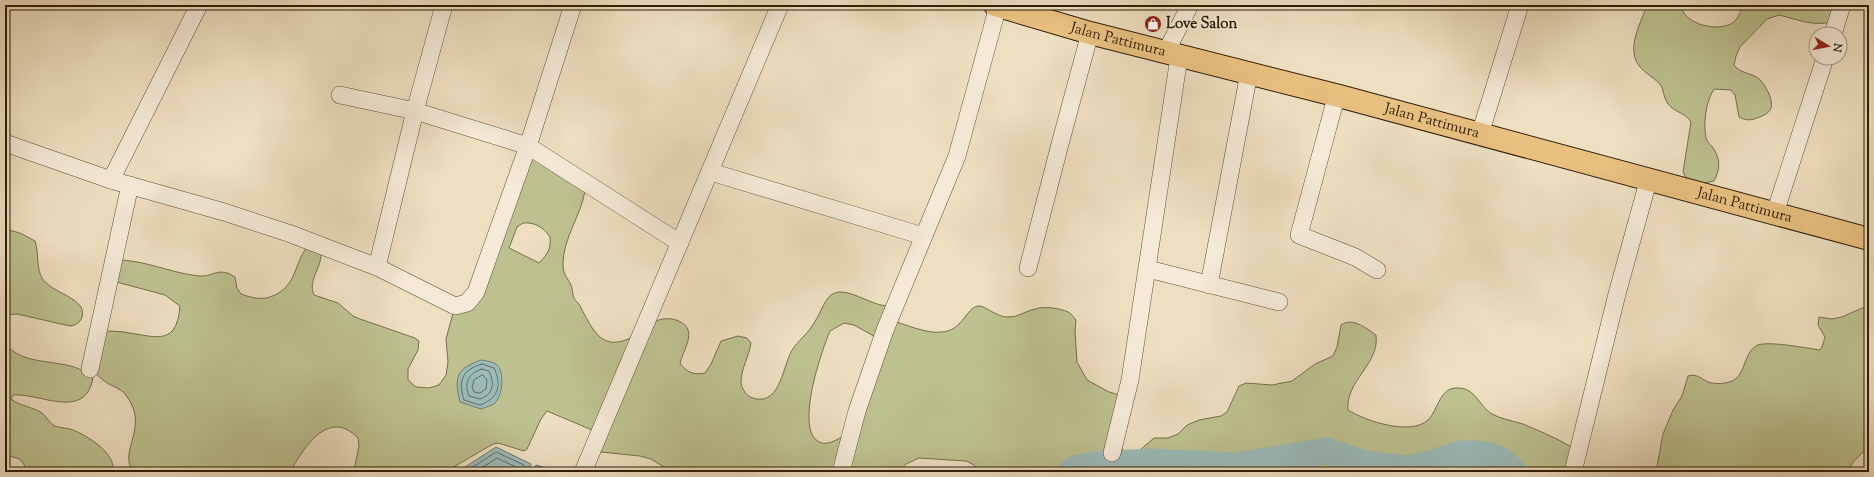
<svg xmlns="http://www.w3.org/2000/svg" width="1874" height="477" viewBox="0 0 1874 477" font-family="'Sorts Mill Goudy',serif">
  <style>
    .green { fill: #bdc190; stroke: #766e4b; fill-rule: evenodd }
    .water { fill: #9bbbb9; stroke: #707b71 }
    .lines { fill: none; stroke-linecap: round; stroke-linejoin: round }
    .shore { stroke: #656c60; stroke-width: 1 }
    .river { stroke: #9bbbb9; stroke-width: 27 }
    .minor-casing { stroke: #5f4d35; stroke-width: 18 }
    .primary-casing { stroke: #2f1c06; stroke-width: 24 }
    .minor { stroke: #f4ead7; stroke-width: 17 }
    .primary { stroke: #e7c080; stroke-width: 22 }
    .labels { text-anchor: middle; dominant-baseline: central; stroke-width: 3; stroke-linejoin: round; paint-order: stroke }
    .poi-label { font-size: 15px; font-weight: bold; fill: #2f1c06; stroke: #f4ead7; text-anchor: start }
    .street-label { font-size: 15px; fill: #2f1c06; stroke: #f4ead7 }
  </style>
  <rect width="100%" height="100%" fill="#eedfc1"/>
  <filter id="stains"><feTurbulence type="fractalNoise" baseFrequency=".005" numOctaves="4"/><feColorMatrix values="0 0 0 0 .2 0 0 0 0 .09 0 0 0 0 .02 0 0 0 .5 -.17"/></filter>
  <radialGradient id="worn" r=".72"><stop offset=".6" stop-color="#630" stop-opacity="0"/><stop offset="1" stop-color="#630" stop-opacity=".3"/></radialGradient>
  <g class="green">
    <path d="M1647,5h34c2,20 39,28 53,17 5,-5 7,-11 9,-17h99l-5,15c-20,8 -38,0 -58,-5l-12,4 -27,28 -4,9 -2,9c5,8 17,8 24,13 6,4 16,22 13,30 -2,6 -9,8 -14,10 -7,3 -12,2 -18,-1l-4,-22 -4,-5 -17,-1c-8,12 -11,34 -8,49 1,4 5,7 7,10 8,11 7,22 1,33l-10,2 -18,-5 -3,-6 8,-50c-5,-8 -13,-9 -20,-15 -9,-8 -6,-18 -12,-24 -6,-6 -13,-9 -19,-16 -15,-18 1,-44 7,-62z"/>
    <path d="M528,146l57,45c-4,25 -22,47 -22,73 0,9 3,12 7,19 3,5 2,10 4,15 2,4 6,6 7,10 16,31 25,45 59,25 6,-3 10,-8 15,-11 6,-4 14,-4 21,-2 23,8 9,26 4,43 7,10 14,12 25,10l6,-9 10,-23 17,-5 9,2 4,5c-2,13 -10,26 -10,39 0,5 4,12 9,15 29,12 32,-27 41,-45 4,-8 13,-15 19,-23 5,-7 9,-14 12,-21 3,-5 5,-10 9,-13 14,-11 41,12 58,11v14c17,4 36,14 53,12 20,-1 24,-24 36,-26 7,-1 19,12 31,11 9,0 17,-6 26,-8 8,-3 25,-1 33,3 3,1 6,6 8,8l-1,11 2,31 10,18 22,12 17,5 -12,48 17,9 8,-3 15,-13h14l10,-4 9,-9 12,-5 22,-4 6,-4 12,-26 7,-3 26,2 20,-4 23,-17 18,-8 4,-9 4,-22c12,-8 25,3 35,10 4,29 -31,46 -28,75 17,11 63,26 80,10 11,-11 11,-32 29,-32 18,-1 22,18 35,26 9,5 21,7 31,10 19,8 38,16 55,27l-5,21h-593l-6,-7 -8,-4 -47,-3 -13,6 -7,8h-227l-21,-13 -11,-3 -49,-5 8,-18 -52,-22 -6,8 -14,30 -3,2 -26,-8 -5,1 -48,28h-94l3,-2 5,-24 -1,-8c-30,-31 -55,11 -68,34h-156c-18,-20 18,-45 -9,-78 -4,-5 -13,-8 -18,-11 -6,-4 -11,-10 -17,-14l8,-38c11,0 21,0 32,2 29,5 47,11 50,-27l-15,-11 -56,-15 5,-20c29,-1 56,13 85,16 15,1 19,-10 36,1l2,11 4,6c11,4 22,7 34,1 22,-11 19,-31 32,-48l14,4c2,15 -14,30 -7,44l24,8 15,13 7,3 55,19 4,3 -1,9 -10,19v11l8,7 13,1 10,-3 7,-10 2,-13 -2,-23 9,-33 12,-3zM523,223c11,-1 21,4 27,14 1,12 -2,17 -11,26l-30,-15 8,-21zM844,323l10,2 27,15 -37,95c-6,5 -18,11 -25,7 -25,-13 3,-92 11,-111z"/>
    <path d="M5,229l15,4 15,8c4,12 1,27 7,37 8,15 46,20 40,39 -2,6 -6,8 -12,9l-53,-12 -12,1z"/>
    <path d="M1862,308l7,1v137l-16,16 -5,10h-192l7,-38 10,-24 9,-14 6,-20c9,-3 13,3 20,6 5,2 16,2 21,0 18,-4 13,-30 29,-37 12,-4 48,3 62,5l2,-3 3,-10 -7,-12 1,-8 13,2 10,-2z"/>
    <path d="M5,342c12,22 48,18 69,25 7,2 13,7 19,11 -8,43 -52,15 -80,17l-2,4c9,7 22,8 31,14 5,4 8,11 13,13 6,2 13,2 18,4 16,7 43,23 40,42h-84l-9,-13 -15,-4z"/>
  </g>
  <g class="water">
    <path d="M481,360c5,1 10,1 15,4 9,8 7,30 -1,39 -3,3 -10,4 -14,6l-21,-7c-6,-25 -4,-33 21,-42z"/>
    <path d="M496,447l35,17 -4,8 -68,-1z"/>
    <path d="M536,465l23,7h-26z"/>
  </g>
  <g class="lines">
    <g class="shore">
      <path d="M482,364l12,4c8,17 5,30 -14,37l-16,-5c-6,-20 -2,-30 18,-36z"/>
      <path d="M482,369l7,2c6,13 4,24 -9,28l-11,-3c-5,-14 -1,-22 13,-27z"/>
      <path d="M483,375l4,5 -1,9 -6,4 -6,-1 -2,-5 2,-7z"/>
      <path d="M465,472l31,-20 28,13v7"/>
      <path d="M475,472l22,-14 21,10 1,4"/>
    </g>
    <path class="river" d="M1071,472l7,-4 16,-3 56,-3 86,4 90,-15 39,13 40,5 21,-4 34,-11h14l16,2 13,5 10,11"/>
    <g class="minor-casing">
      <g id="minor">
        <path d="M1833,34l9,-29"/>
        <path d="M1166,52l24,-47"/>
        <path d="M340,95l75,16 29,-106"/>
        <path d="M1339,96l-5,9 -35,130 56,22 22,13"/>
        <path d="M1480,134l40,-129"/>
        <path d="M5,143l106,37 113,32 67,22 86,33 78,39 12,-3 9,-11 52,-146 45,-141"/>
        <path d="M711,172l212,64"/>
        <path d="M111,180l88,-175"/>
        <path d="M1775,213l50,-155"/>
        <path d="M377,267l38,-156 113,35 152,97"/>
        <path d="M1028,268l32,-124 30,-111"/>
        <path d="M1148,269l131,33"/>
        <path d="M1209,285l40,-212"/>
        <path d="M90,369l40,-184"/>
        <path d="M1112,453l18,-73 48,-316 3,-8"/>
        <path d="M583,472l197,-467"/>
        <path d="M841,472l16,-61 28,-81 72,-174 41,-150"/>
        <path d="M1573,472l44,-178 32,-116"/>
      </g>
    </g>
    <g class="primary-casing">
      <g id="primary">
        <path id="s1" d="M995,5l95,28 249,63 530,143"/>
      </g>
    </g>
    <use href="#minor" class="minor"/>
    <use href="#primary" class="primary"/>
  </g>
  <defs>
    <g id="shop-disc" transform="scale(0.9)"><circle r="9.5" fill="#8f2418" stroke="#f4ead7"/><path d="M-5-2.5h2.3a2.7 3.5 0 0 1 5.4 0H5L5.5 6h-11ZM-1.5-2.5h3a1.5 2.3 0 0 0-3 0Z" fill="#fff"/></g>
  </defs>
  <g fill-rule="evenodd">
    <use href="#shop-disc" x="1153" y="24"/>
  </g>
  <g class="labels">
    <g class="poi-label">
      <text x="1166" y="24">Love Salon</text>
    </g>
    <g class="street-label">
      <text stroke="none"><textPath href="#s1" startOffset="128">Jalan Pattimura</textPath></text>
      <text stroke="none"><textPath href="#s1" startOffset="452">Jalan Pattimura</textPath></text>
      <text stroke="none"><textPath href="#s1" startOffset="776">Jalan Pattimura</textPath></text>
    </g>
  </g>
  <rect width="1874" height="477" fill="none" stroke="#eedfc1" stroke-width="20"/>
  <rect x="6" y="6" width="1862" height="465" fill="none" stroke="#2f1c06" stroke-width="2"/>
  <rect x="10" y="10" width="1854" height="457" fill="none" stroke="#2f1c06"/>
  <g transform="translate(1828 46) rotate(100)"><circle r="19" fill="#f4ead7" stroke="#a59883"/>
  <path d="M0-3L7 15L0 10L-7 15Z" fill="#8f2418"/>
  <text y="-6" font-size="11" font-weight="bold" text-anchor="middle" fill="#2f1c06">N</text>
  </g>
  <rect width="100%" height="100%" filter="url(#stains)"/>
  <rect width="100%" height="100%" fill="url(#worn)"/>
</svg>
